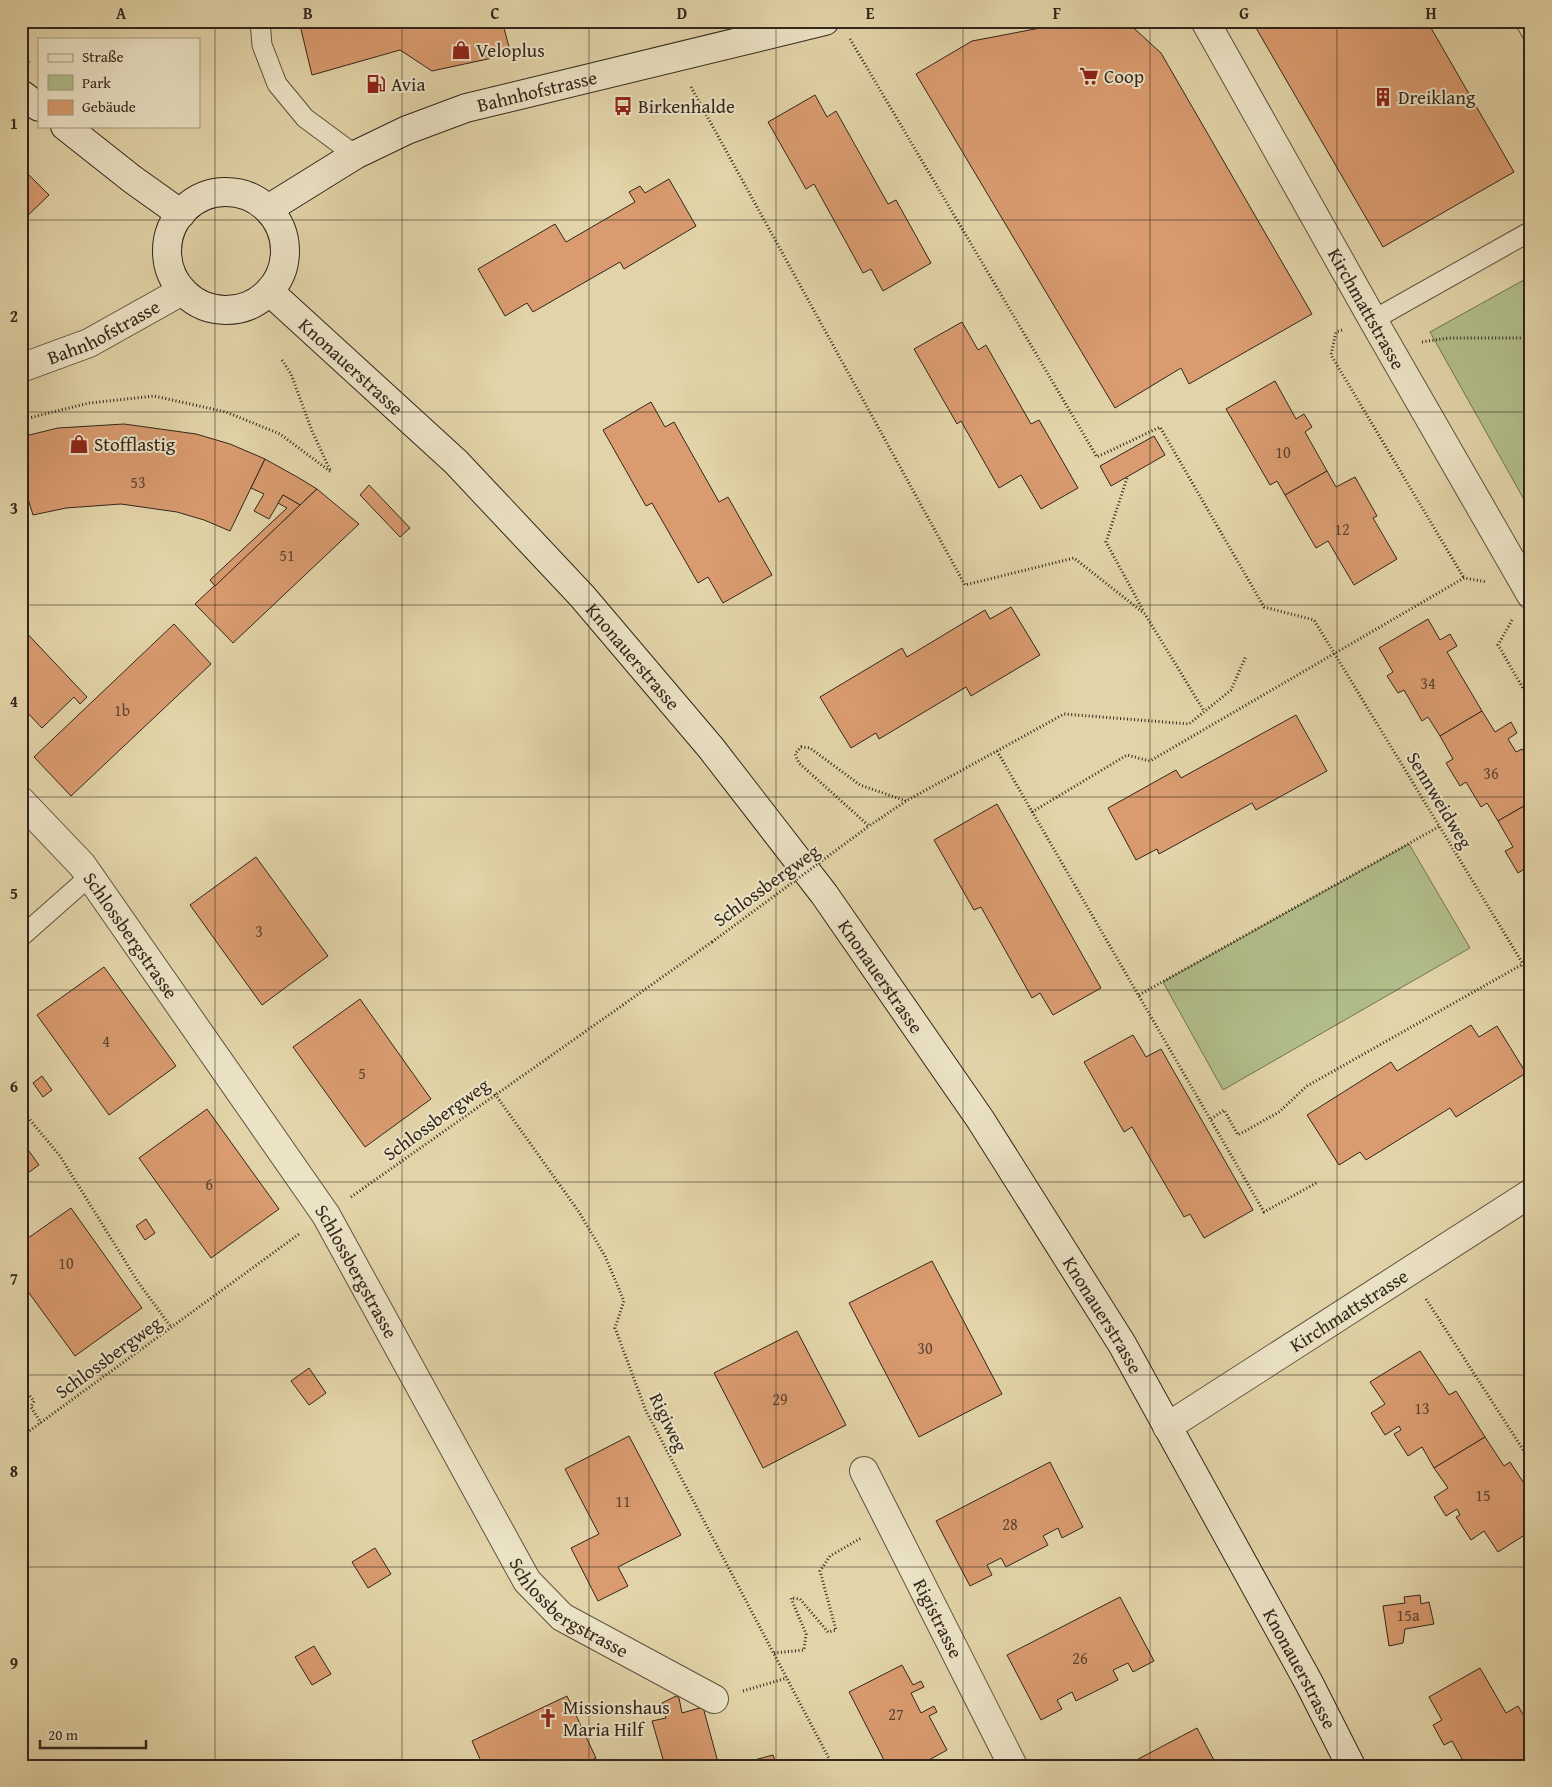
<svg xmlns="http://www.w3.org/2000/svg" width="1552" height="1787" viewBox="0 0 1552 1787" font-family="'Gentium Book Plus',serif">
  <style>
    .green { fill: #b1bd89; stroke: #727252 }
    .building { fill: #d99b6f; stroke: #32261c }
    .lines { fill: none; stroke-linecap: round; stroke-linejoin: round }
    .lane-casing { stroke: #5e523f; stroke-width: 21 }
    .street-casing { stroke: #5e523f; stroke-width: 30 }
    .secondary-casing { stroke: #32261c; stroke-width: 30 }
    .path { stroke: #32261c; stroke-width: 3; stroke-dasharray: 1 2.5; stroke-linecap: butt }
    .lane { stroke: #ece3c6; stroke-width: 19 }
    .street { stroke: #ece3c6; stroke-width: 28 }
    .secondary { stroke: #ece3c6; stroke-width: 28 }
    .path-bridge { stroke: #32261c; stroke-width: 3; stroke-dasharray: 1 2.5; stroke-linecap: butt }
    .grid { fill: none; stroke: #32261c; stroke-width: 1; stroke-opacity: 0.55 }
    .labels { text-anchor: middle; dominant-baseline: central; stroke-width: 4; stroke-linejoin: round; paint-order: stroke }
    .number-label { font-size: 16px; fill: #5c4331 }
    .poi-label { font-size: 19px; fill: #32261c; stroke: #ece3c6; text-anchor: start }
    .street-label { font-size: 19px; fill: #32261c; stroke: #ece3c6 }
    .neatline { fill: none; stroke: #32261c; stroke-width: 2 }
    .grid-label { font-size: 16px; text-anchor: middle; font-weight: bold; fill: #32261c }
  </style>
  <rect width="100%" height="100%" fill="#e2d4a8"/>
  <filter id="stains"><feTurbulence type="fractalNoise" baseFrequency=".004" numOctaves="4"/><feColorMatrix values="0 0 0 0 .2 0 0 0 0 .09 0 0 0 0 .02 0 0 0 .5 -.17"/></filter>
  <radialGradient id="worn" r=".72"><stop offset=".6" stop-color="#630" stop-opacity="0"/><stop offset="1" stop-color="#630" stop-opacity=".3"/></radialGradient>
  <g class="green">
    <path d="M1531,276v236l-101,-180z"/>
    <path d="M1409,844l61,104 -247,142 -60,-108z"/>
  </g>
  <g class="building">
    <path d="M299,21h203l9,33 -79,17 -32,-21 -88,25z"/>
    <path d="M1077,21h49l35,32 151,261 -123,70 -8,-16 -66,40 -199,-334 56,-33z"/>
    <path d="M1252,21h175l87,151 -131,75z"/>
    <path d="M815,95l12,22 9,-6 52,93 8,-4 35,63 -48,28 -12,-22 -8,4 -49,-89 -8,5 -38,-67z"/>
    <path d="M21,167l28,28 -28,27z"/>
    <path d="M669,179l27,47 -72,43 -4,-7 -87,50 -6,-9 -22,13 -27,-47 77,-45 11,18 69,-40 -6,-10 11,-6 5,7z"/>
    <path d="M962,322l16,28 8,-5 45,79 8,-4 39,68 -37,21 -20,-34 -22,13 -38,-67 -4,3 -43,-75z"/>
    <path d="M1275,381l21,38 8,-5 8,13 -7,5 22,39 -42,24 -8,-14 -7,4 -44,-76z"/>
    <path d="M651,402l14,25 9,-5 45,80 9,-5 44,78 -49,28 -15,-26 -10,6 -46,-80 -6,3 -43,-76z"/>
    <path d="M124,424l72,10 34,10 35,15 -35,72 -26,-11 -27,-8 -56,-8 -55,4 -33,7 -12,-39v-39l37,-9z"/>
    <path d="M1154,436l11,19 -54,31 -11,-20z"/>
    <path d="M265,459l34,19 18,11 -17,16 -17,-10 -14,24 -15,-8 10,-17 -13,-6z"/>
    <path d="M1327,471l9,16 19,-10 22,39 -4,2 24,41 -43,26 -26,-44 -12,7 -31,-53z"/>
    <path d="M369,485l41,43 -10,9 -40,-42z"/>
    <path d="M317,489l42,35 -126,119 -38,-39z"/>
    <path d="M283,495l17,10 -85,81 -5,-6 77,-72 -9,-5z"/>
    <path d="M1011,607l29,48 -69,41 -5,-9 -87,52 -3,-6 -25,15 -31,-51 82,-49 5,9 78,-47 5,9z"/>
    <path d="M1428,619l12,21 10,-6 7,12 -10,6 35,59 -42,25 -12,-19 -6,4 -18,-31 -6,3 -11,-17 6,-4 -14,-24z"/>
    <path d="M174,624l37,40 -140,132 -37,-39z"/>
    <path d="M21,627l66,70 -7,7 -6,-7 -32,31 -21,-22z"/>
    <path d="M1482,711l13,21 16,-10 6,11 -9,6 8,13 6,-3 9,15v38l-33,19 -11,-18 -6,4 -15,-25 -6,4 -14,-23 7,-4 -13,-23z"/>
    <path d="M1296,715l31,56 -71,39 -4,-7 -93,51 -2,-5 -21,11 -28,-52 68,-38 5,8z"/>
    <path d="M1531,802v75l-5,-9 -8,5 -13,-22 8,-4 -15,-26z"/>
    <path d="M997,804l104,184 -48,27 -13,-22 -8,5 -51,-91 -7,3 -40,-70z"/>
    <path d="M256,857l72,99 -66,49 -72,-100z"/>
    <path d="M104,967l72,99 -67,49 -72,-100z"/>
    <path d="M360,999l71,100 -66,48 -72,-100z"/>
    <path d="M1471,1025l8,12 18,-11 29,47 -70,44 -6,-9 -84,52 -6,-8 -21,13 -32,-50 84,-53 6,9z"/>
    <path d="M1133,1035l13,22 15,-8 92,161 -49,28 -14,-24 -6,3 -52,-90 -8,5 -40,-70z"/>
    <path d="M42,1076l10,14 -9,7 -10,-14z"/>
    <path d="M207,1109l72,100 -68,49 -72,-100z"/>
    <path d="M21,1140l18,25 -18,13z"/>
    <path d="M71,1208l71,100 -67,48 -54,-74v-39z"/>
    <path d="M146,1219l9,14 -10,7 -9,-14z"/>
    <path d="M932,1261l70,133 -83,43 -70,-134z"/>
    <path d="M797,1331l49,94 -83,43 -49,-95z"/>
    <path d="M1420,1351l29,44 7,-4 29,46 -51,31 -12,-21 -14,9 -14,-22 7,-4 -2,-4 -14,9 -14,-22 14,-9 -15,-22z"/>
    <path d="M309,1368l17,25 -17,12 -18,-24z"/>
    <path d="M629,1436l52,99 -63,32 10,19 -30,15 -27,-53 28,-14 -34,-65z"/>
    <path d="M1485,1437l19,29 6,-4 21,32v37l-33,21 -14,-21 -13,9 -15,-23 4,-2 -3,-6 -11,7 -12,-19 14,-9 -14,-20z"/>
    <path d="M1050,1462l33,65 -21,11 -4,-10 -15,8 5,9 -42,22 -5,-9 -14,7 5,10 -22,11 -34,-65z"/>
    <path d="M375,1548l16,26 -23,14 -16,-26z"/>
    <path d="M1420,1595l1,9 8,-2 5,22 -29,5 -2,14 -14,3 -6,-40 22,-3 -1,-6z"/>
    <path d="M1120,1597l34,64 -21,11 -5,-9 -15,7 5,10 -42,21 -4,-9 -15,8 5,9 -21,11 -34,-65z"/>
    <path d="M314,1646l17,28 -19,11 -17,-28z"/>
    <path d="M902,1665l11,20 8,-4 3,6 -13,6 10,20 13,-7 3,6 -8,4 18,34 -29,16h-31l-38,-74z"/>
    <path d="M1480,1668l26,45 12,-7 13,22v38h-65l-14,-25 -8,4 -11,-20 9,-5 -13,-23z"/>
    <path d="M567,1696l29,62 -18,8h-95l-11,-25z"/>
    <path d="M676,1696l3,2 3,15 21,-6 16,59h-54l-13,-45 14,-3 -4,-15z"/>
    <path d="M1197,1728l20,38h-92z"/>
    <path d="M773,1755l4,11h-29l-1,-4z"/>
  </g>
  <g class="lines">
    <g class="lane-casing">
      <g id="lane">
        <path d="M260,21l2,24 15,39 28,34 50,37"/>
        <path d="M1525,21l6,11"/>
        <path d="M1373,320l158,-89"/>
        <path d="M21,937l69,-61"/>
      </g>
    </g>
    <g class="street-casing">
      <g id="street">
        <path id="s1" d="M1205,21l168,299 158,275"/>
        <path id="s2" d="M21,368l68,-25 93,-52"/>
        <path id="s3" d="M21,801l61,64 244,350 201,366 35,36 152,82"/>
        <path id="s4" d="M1167,1427l364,-234"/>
        <path id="s5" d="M864,1471l149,295"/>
      </g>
    </g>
    <g class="secondary-casing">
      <g id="secondary">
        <path d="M21,94l18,13"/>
        <path d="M65,126l67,53 49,35"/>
        <circle cx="226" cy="251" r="59"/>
        <path id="s6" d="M268,209l87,-54 52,-25 59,-22 359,-87"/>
        <path id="s7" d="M270,292l186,170 126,134 129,152 113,146 156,225 142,225 187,339 42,83"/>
      </g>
    </g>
    <g class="path">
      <path d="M850,39l247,418 63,-30 104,180 50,13 217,357"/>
      <path d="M21,56l9,6"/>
      <path d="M691,87l274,498 109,-27 71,56 59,97"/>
      <path d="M1342,330l-6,2 -5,23 133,223"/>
      <path d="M1422,342l26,-4h83"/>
      <path d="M282,360l9,14 21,57 19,41"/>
      <path d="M21,420l68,-17 65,-7 72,16 54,22 51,38"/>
      <path d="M1127,478l-21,64 38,70"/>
      <path d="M1512,620l-14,25 33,57"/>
      <path d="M997,751l267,461 54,-30"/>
      <path d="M906,801l-46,-16 -50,-37 -9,-1 -6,7 4,9 70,63 37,-25 158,-87 125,10 42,-34 15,-34"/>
      <path d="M1032,812l95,-57 23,6 314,-183 23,4"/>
      <path d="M1139,995l301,-169"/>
      <path d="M495,1094l84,118 26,44 19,45 -9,27 31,83 187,355"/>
      <path d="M21,1109l39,47 78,126 33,45"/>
      <path d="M1211,1119l13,-9 14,25 41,-23 28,-26 216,-122"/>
      <path d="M351,1197l361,-255"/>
      <path d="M1426,1299l105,163"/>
      <path d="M21,1385l13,16 -3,6 10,16"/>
      <path d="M21,1437l278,-203"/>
      <path d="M774,1653l30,-3 2,-16 -15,-36 9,1 28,33 8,-2 -16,-59 10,-15 31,-18"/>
      <path d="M743,1691l44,-13"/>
    </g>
    <use href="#lane" class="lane"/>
    <use href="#street" class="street"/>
    <use href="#secondary" class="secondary"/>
    <path class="path-bridge" d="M712,942l157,-116"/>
  </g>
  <path class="grid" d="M215,21v1745M402,21v1745M589,21v1745M776,21v1745M963,21v1745M1150,21v1745M1337,21v1745M21,220h1510M21,412h1510M21,605h1510M21,797h1510M21,990h1510M21,1182h1510M21,1375h1510M21,1567h1510"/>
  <defs>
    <g id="shop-bare" transform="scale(1.5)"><path d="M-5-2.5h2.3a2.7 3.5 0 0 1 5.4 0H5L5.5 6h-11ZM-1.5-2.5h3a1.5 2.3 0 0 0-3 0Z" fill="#8f2418" stroke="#ece3c6" stroke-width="2.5" paint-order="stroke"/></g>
    <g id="supermarket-bare" transform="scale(1.5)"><path d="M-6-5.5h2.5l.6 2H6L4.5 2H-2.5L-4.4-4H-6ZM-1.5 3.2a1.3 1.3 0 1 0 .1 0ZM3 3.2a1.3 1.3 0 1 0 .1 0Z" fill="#8f2418" stroke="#ece3c6" stroke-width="2.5" paint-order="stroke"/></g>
    <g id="fuel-bare" transform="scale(1.5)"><path d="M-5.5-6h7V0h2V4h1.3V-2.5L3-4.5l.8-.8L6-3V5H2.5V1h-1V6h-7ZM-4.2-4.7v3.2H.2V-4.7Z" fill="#8f2418" stroke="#ece3c6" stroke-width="2.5" paint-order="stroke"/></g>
    <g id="building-bare" transform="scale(1.5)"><path d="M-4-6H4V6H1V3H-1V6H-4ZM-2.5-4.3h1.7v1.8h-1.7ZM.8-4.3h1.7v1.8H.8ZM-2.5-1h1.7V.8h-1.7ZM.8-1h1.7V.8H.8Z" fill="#8f2418" stroke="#ece3c6" stroke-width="2.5" paint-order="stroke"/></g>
    <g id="bus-bare" transform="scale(1.5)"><path d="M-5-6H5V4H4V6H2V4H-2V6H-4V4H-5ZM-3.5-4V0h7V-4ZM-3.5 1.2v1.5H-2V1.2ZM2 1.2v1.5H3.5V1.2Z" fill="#8f2418" stroke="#ece3c6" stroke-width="2.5" paint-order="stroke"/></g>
    <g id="church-bare" transform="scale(1.5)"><path d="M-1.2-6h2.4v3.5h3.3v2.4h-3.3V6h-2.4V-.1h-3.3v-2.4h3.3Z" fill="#8f2418" stroke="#ece3c6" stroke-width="2.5" paint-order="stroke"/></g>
  </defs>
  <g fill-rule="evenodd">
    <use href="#shop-bare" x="461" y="50"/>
    <use href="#supermarket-bare" x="1089" y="76"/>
    <use href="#fuel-bare" x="376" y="84"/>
    <use href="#building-bare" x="1383" y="97"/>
    <use href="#bus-bare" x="623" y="106"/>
    <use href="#shop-bare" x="79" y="444"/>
    <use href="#church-bare" x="548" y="1718"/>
  </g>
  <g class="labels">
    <g class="number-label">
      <text x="1283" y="452">10</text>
      <text x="138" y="482">53</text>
      <text x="1342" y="529">12</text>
      <text x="287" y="555">51</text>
      <text x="1428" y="683">34</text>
      <text x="122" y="710">1b</text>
      <text x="1491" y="773">36</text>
      <text x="259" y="931">3</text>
      <text x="106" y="1041">4</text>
      <text x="362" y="1073">5</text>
      <text x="209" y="1184">6</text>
      <text x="66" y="1263">10</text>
      <text x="925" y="1348">30</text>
      <text x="780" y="1399">29</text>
      <text x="1422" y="1408">13</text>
      <text x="1483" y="1495">15</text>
      <text x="623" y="1501">11</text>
      <text x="1010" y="1524">28</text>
      <text x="1408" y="1615">15a</text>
      <text x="1080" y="1658">26</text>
      <text x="896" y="1714">27</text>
    </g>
    <g class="poi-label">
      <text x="476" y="50">Veloplus</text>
      <text x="1104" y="76">Coop</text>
      <text x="391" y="84">Avia</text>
      <text x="1398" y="97">Dreiklang</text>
      <text x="638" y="106">Birkenhalde</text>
      <text x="94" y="444">Stofflastig</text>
      <text x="563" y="1707">Missionshaus<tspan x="563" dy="22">Maria Hilf</tspan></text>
    </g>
    <g class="street-label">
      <text stroke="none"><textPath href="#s6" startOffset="296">Bahnhofstrasse</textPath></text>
      <text stroke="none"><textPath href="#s1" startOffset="330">Kirchmattstrasse</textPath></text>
      <text stroke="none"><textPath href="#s2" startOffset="90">Bahnhofstrasse</textPath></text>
      <text stroke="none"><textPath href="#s7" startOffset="110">Knonauerstrasse</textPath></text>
      <text stroke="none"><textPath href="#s7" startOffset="515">Knonauerstrasse</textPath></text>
      <text transform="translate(1440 800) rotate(59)">Sennweidweg</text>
      <text transform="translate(766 885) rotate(-36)">Schlossbergweg</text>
      <text stroke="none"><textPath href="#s3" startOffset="174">Schlossbergstrasse</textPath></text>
      <text stroke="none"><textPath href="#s7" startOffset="920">Knonauerstrasse</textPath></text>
      <text transform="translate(436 1119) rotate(-36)">Schlossbergweg</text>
      <text stroke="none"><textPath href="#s3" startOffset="579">Schlossbergstrasse</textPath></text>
      <text stroke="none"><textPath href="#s4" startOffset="216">Kirchmattstrasse</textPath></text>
      <text stroke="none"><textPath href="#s7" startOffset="1325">Knonauerstrasse</textPath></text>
      <text transform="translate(108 1357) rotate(-36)">Schlossbergweg</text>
      <text transform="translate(669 1422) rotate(64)">Rigiweg</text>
      <text stroke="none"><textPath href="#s3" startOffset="982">Schlossbergstrasse</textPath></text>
      <text stroke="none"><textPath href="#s5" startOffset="165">Rigistrasse</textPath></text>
      <text stroke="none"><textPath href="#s7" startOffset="1730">Knonauerstrasse</textPath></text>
    </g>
  </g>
  <rect width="1552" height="1787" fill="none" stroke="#e2d4a8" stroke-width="55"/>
  <rect x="38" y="38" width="162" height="90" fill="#ece3c6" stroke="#a29782"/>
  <rect x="48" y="54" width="25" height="8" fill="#ece3c6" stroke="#a29782"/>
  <text x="82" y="62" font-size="15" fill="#32261c">Straße</text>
  <rect x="48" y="75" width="25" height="15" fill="#b1bd89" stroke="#a29782"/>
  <text x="82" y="88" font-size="15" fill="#32261c">Park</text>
  <rect x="48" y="100" width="25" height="15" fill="#d99b6f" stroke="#a29782"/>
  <text x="82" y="112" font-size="15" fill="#32261c">Gebäude</text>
  <path d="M40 1740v8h106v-8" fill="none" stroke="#32261c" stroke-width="2.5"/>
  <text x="48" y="1740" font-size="15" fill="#32261c" stroke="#ece3c6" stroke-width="4" paint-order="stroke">20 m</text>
  <rect x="28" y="28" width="1496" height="1732" class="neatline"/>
  <g class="grid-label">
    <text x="121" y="19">A</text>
    <text x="308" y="19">B</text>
    <text x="495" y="19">C</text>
    <text x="682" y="19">D</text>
    <text x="870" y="19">E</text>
    <text x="1057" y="19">F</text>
    <text x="1244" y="19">G</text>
    <text x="1431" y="19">H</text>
    <text x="14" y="129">1</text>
    <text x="14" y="322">2</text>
    <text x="14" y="514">3</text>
    <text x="14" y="707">4</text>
    <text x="14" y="899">5</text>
    <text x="14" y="1092">6</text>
    <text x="14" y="1284">7</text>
    <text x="14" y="1477">8</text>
    <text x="14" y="1669">9</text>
  </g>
  <rect width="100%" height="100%" filter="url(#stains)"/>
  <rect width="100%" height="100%" fill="url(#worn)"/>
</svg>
